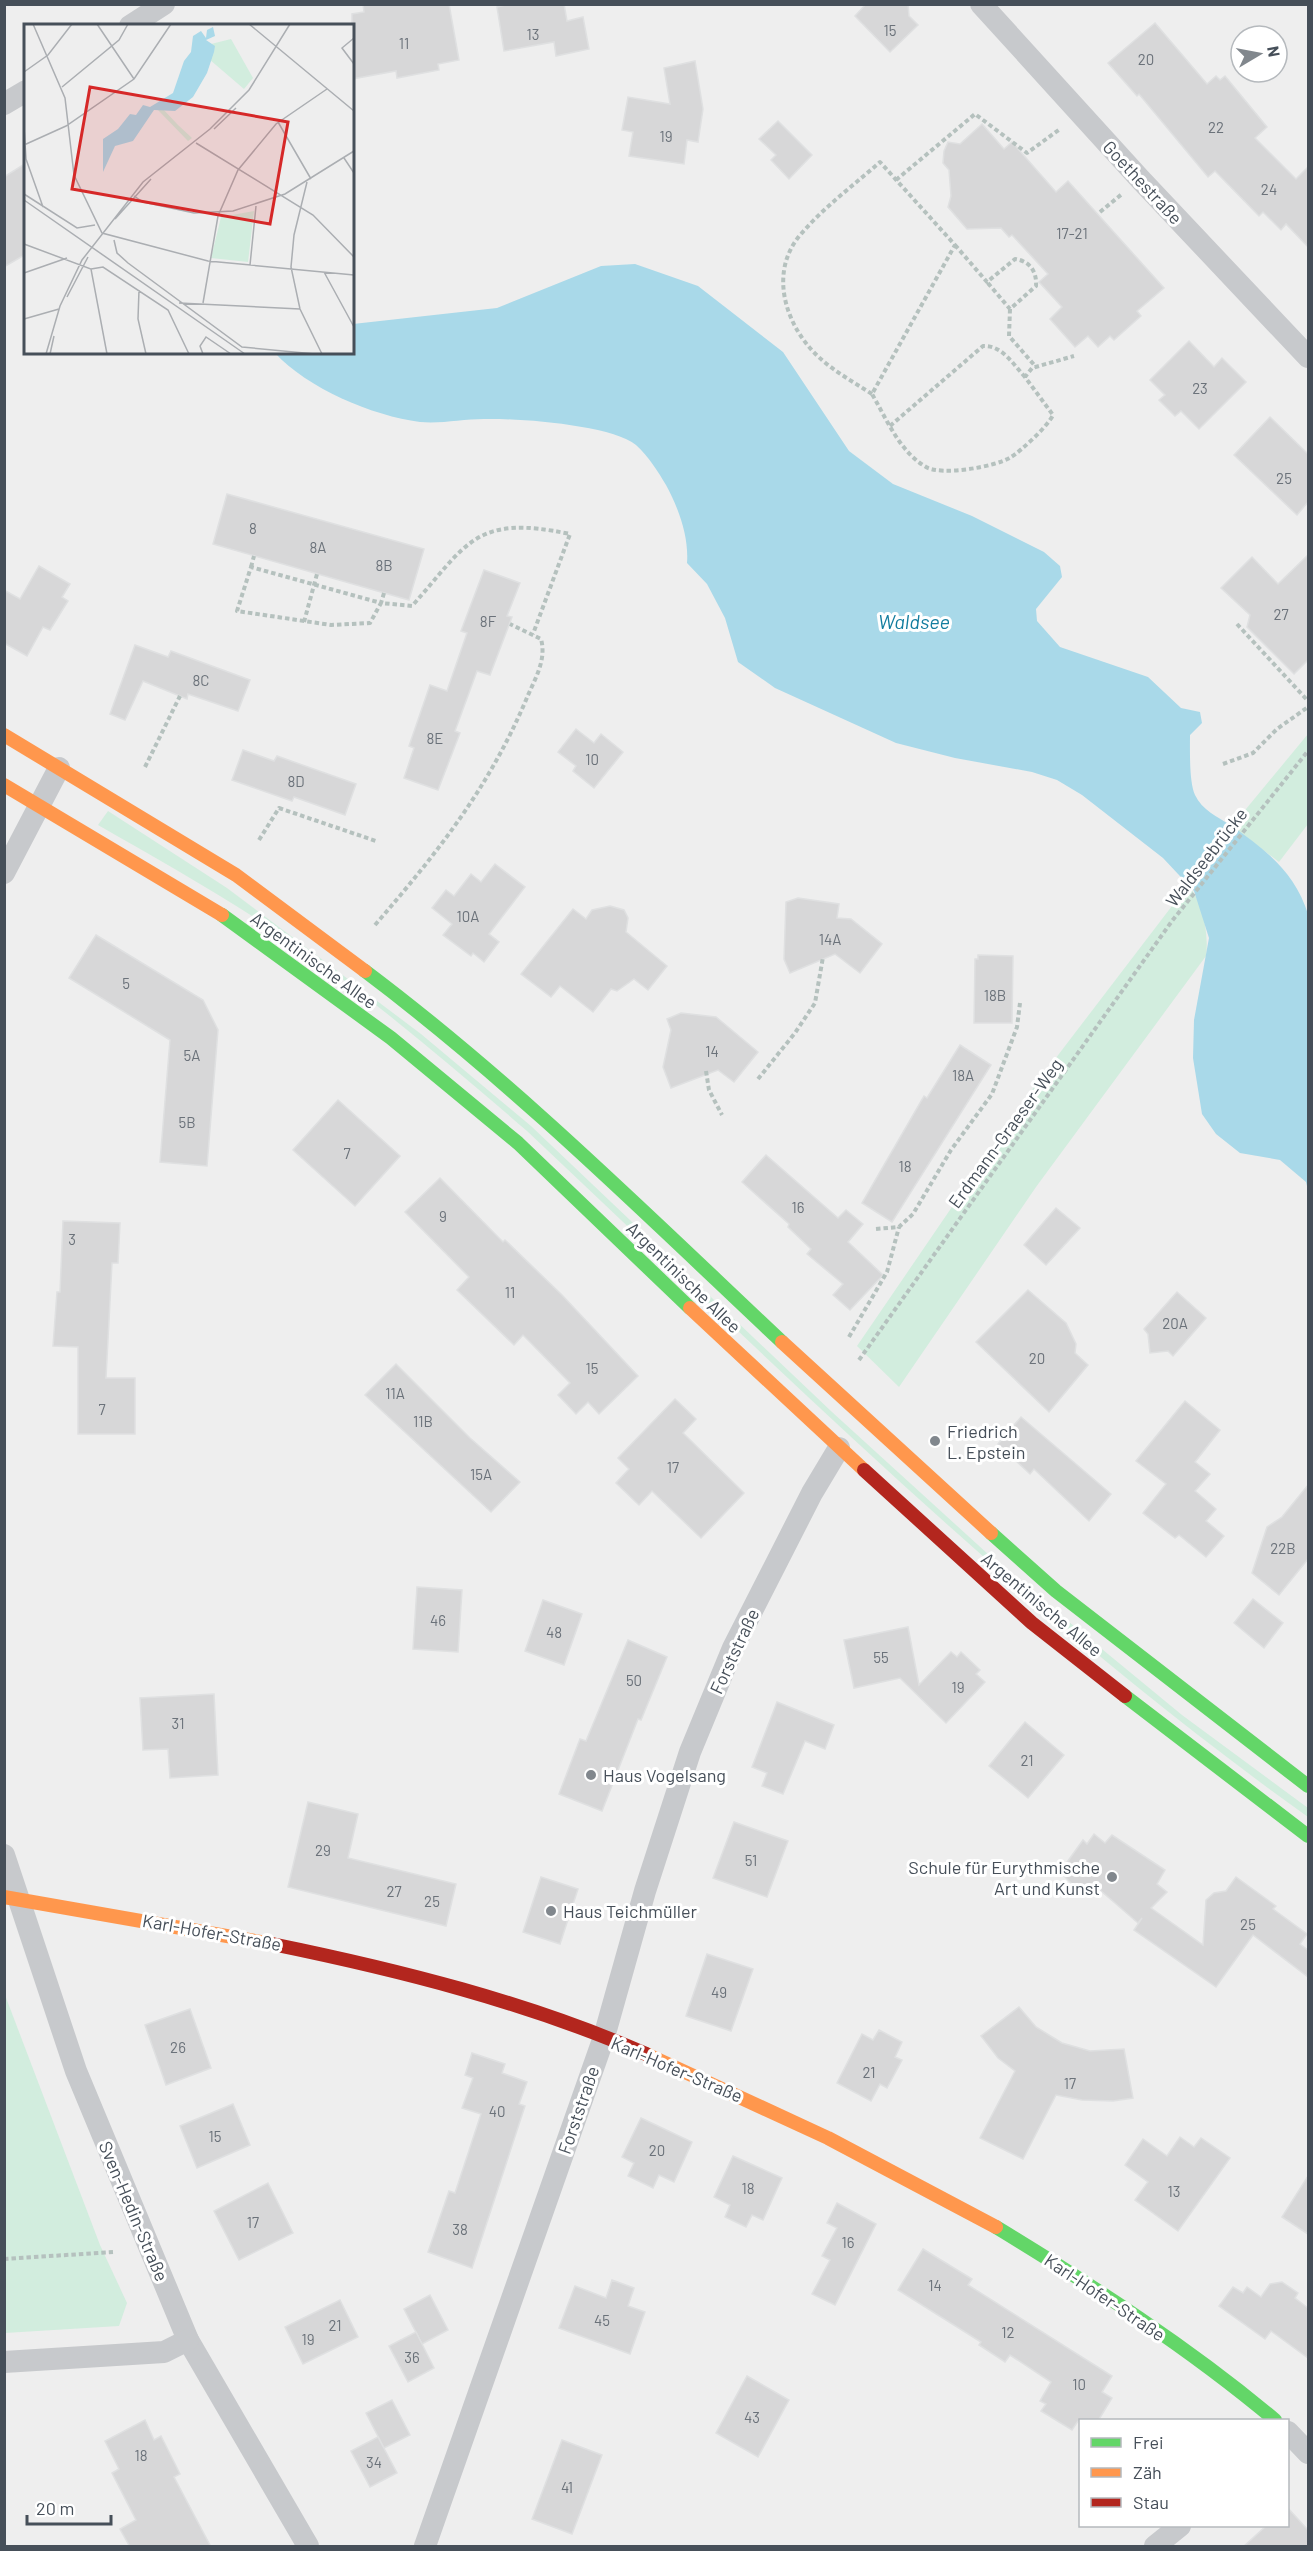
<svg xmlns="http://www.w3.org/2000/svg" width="1313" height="2551" viewBox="0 0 1313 2551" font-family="Barlow,sans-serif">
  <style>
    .green { fill: #d2edde }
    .water { fill: #a9d9e9 }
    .building { fill: #d7d7d8; stroke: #dfe0e1; stroke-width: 1.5 }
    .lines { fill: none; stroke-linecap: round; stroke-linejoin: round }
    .path { stroke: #b5c1be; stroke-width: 4; stroke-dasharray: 4.5 3; stroke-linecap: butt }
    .street { stroke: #c7c9cc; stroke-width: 22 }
    .fast { stroke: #63d668; stroke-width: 14 }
    .slow { stroke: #ff974d; stroke-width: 14 }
    .jam { stroke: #b3261e; stroke-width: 14 }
    .poi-dot { fill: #81878d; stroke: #fff; stroke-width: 2 }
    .labels { text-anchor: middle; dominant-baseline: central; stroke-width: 6; stroke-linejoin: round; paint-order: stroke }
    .number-label { font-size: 15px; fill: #6b727a }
    .street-label { font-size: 18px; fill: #464f59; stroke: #fff }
    .poi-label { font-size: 18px; fill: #464f59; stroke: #fff; text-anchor: start }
    .water-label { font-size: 20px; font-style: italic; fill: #137d9f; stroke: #fff }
    .inset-road { fill: none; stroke: #abaeb2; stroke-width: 1.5 }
    .view { fill: #d62828; fill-opacity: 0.15; stroke: #d62828; stroke-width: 3 }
    .inset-edge { fill: none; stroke: #464f59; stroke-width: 3 }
  </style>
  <rect width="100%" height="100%" fill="#eee"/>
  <g class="green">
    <path d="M1308,734v90l-29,38 -47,-36z"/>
    <path d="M108,811l119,77 194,146 110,92 301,286 168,153 182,150 126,93v9c-283,-202 -528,-448 -781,-686 -80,-69 -162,-139 -249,-198 -58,-39 -119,-73 -180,-108z"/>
    <path d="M1188,885c15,17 21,49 18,71l-170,231 -137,200 -42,-41 179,-262z"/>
    <path d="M5,1995l95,250 27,58 -8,23 -114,7z"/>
  </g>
  <path class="water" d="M635,264l63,22 85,66 66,99 44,33 79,32 72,36 16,14 2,11 -26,32 1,12 23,26 88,30 33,31 19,4 2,11 -12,12c0,15 -1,47 5,60 7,15 23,22 35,30 35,24 65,47 78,89v276l-2,-8 -26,-22 -40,-7 -24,-19 -14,-20 -9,-56 1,-38 15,-82 -15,-47 -31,-33 -81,-63 -25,-15 -25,-8 -77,-14 -59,-15 -121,-55 -37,-26 -13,-44 -18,-34 -20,-21c2,-26 -8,-54 -21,-78 -9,-15 -17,-28 -30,-40 -24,-20 -119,-27 -152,-26 -21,0 -43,5 -64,3 -47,-6 -113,-34 -145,-69l77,-1 1,-28 144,-16 104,-42z"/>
  <g class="building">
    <path d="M363,4h86l10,56 -21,4 1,6 -42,8 -1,-7 -44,8v-65l12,-2z"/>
    <path d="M509,4h55l3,17 16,-4 6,32 -33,7 -2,-14 -50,9 -7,-44z"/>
    <path d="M866,4h42l1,12 9,9 -28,27 -35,-36z"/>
    <path d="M1155,23l52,61 9,-8 4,4 5,-4 42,51 -12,11 41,41 12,-12v80l-22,-23 -5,6 -18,-18 -4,4 -44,-45 -7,6 -69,-83 -2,2 -29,-33z"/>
    <path d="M695,61l8,48 -5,33 -11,-2 -3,24 -55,-8 4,-24 -11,-2 6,-33 42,7 -6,-36z"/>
    <path d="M778,121l34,34 -23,24 -18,-19 5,-5 -17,-16z"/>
    <path d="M982,124l22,25 8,-7 44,50 12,-11 96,107 -27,23 4,5 -27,24 -4,-4 -12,11 -10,-11 -13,11 -25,-28 12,-12 -23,-25 9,-8 -36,-39 -3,2 -8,-9 -34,1 -19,-22 3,-11 -2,-26 -6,-7 1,-12 4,-9 12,2z"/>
    <path d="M26,163v91l-22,13v-90z"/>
    <path d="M1189,341l25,26 8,-9 24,24 -47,47 -18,-18 -6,5 -16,-16 6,-5 -15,-15z"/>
    <path d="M1270,417l38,37v48l-11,13 -63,-60z"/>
    <path d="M227,494l197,55 -15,51 -196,-56z"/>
    <path d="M1308,555v105l-14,14 -47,-47 3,-12 -29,-27 31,-31 26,27z"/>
    <path d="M39,566l31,18 -8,13 6,4 -18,29 -7,-3 -16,29 -23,-13v-53l16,9z"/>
    <path d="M484,570l36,13 -13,33 5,1 -22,58 -13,-4 -22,60 5,2 -22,57 -34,-12 10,-30 -5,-2 21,-61 17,6 20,-58 -6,-2z"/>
    <path d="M135,645l33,12 3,-6 79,29 -12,31 -50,-17 -1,5 -44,-18 -18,39 -15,-6z"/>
    <path d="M576,729l18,14 7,-9 22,18 -29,36 -21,-17 3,-5 -18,-14z"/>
    <path d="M243,750l31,11 3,-5 79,28 -11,31 -51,-18 -2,4 -60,-21z"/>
    <path d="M495,864l30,23 -36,47 10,8 -15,20 -11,-9 -2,3 -28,-21 9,-11 -20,-16 14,-18 8,6 17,-22 10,8z"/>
    <path d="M798,898l41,6 -2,14 14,1 31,25 -22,29 -25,-19 -45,19 -6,-14 2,-57z"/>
    <path d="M610,906l14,4 4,8 -2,14 41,34 -19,24 -14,-11 -17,12 -6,-2 -18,23 -33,-26 -9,11 -30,-23 52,-65 13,10 6,-9z"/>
    <path d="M96,935l107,65 15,30 -11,136 -47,-4 10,-122 -101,-62z"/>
    <path d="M978,955l35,1 -1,67h-38l1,-64h3z"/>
    <path d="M681,1013l35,4 42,35 -24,30 -16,-12 -47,18 -8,-21 8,-37 -4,-11z"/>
    <path d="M960,1045l31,20 -99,157 -30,-19 62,-107 3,2z"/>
    <path d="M338,1100l62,56 -45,50 -62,-56z"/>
    <path d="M766,1155l72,63 8,-8 17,14 -15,18 35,33 -33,35 -17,-15 10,-11 -36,-30 4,-5 -23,-22 1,-3 -47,-42z"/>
    <path d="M440,1178l63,64 2,-2 57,55 76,81 -39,38 -11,-12 -12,12 -18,-19 12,-12 -47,-48 -9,10 -57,-55 12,-13 -64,-65z"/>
    <path d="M1056,1208l24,20 -34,37 -22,-20z"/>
    <path d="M63,1221l57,2 -2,40h-6l-6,115h29v56h-57v-87l-25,-1 4,-54h3z"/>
    <path d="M1028,1290l38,33 10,21 -1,9 13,12 -39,47 -73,-70z"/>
    <path d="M1177,1292l29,26 -33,38 -5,-5 -18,2 -2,-19 -4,-5z"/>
    <path d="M396,1364l74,74 50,44 -29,30 -126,-117z"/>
    <path d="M675,1399l21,20 -13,14 61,60 -43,45 -49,-47 -13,14 -23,-22 13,-14 -11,-11z"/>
    <path d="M1185,1401l35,29 -25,32 15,12 -15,17 21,18 -10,12 18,15 -18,21 -27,-22 -4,3 -32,-25 23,-29 -30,-23z"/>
    <path d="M1021,1417l90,77 -22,27 -55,-52 -4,5 -32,-30z"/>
    <path d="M1308,1485v74l-29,36 -27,-22 15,-46 15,-10z"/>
    <path d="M417,1587l45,3 -4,62 -45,-3z"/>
    <path d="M1253,1599l30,24 -19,25 -30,-25z"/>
    <path d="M543,1600l39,14 -18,51 -39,-14z"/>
    <path d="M908,1627l11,58 32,-33 6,5 4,-5 19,18 -4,4 9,8 -39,41 -46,-45 -46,10 -10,-48z"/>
    <path d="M628,1640l39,17 -26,63 -3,-1 -36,92 -43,-17 21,-55 6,2z"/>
    <path d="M214,1694l4,81 -48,3 -2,-29 -25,1 -3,-52z"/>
    <path d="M777,1702l57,23 -9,24 -20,-8 -22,53 -21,-8 5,-13 -15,-6z"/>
    <path d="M1025,1722l39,33 -36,43 -39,-32z"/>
    <path d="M308,1802l50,12 -10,44 108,26 -10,42 -158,-39z"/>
    <path d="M734,1822l54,19 -21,56 -54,-19z"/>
    <path d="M1094,1834l11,9 7,-8 53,35 -8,14 10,8 -16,16 52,37 3,-45 8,-7 12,-2 10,-14 40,29 -3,3 34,25 -7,10 8,6v27l-55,-42 -37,52 -82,-57 8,-12 -4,5 -45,-39 -13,8 -20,-20 23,-32 4,4z"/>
    <path d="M541,1877l37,12 -18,55 -37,-12z"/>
    <path d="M707,1954l46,15 -22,62 -45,-15z"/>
    <path d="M1019,2007l17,20 26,16 28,8 34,-2 9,49 -20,3 -31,-1 -26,-5 -33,64 -43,-21 35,-67 -17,-13 -17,-22z"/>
    <path d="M190,2009l21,59 -45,17 -21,-60z"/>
    <path d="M879,2030l23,12 -7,15 7,3 -15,28 -7,-4 -9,17 -34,-18 25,-49 11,6z"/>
    <path d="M472,2053l33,11 -3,9 25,9 -8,22 6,2 -53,162 -44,-16 21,-61 6,2 26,-79 -19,-6 11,-30 -8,-3z"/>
    <path d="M233,2104l17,41 -53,23 -17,-42z"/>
    <path d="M641,2118l51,24 -18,40 -15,-7 -6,13 -25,-12 6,-13 -12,-6z"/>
    <path d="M1180,2137l14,10 7,-9 29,20 -52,73 -43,-31 13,-18 -23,-17 18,-26 24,17z"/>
    <path d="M733,2156l49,22 -19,42 -11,-5 -6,12 -21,-10 5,-12 -16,-8z"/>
    <path d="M1308,2176v58l-26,-17z"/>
    <path d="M268,2183l25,50 -54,27 -25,-49z"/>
    <path d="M837,2203l39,21 -41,81 -23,-11 18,-34 -8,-4 15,-28 -10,-5z"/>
    <path d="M923,2249l49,30 -4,6 144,91 -10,16 10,6 -14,23h-20l-6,9 -31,-19 5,-7 -6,-3 11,-19 -41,-27 -5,7 -26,-17 2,-3 -83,-52z"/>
    <path d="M612,2280l22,8 -6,18 17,6 -15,42 -71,-26 16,-42 31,12z"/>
    <path d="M1282,2282l16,11 -3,5 13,10v50l-37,-27 -6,8 -46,-33 14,-19 10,6 4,-6 14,10 9,-13z"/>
    <path d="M430,2295l18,35 -26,14 -18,-35z"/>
    <path d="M340,2300l18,37 -55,27 -18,-37z"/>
    <path d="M416,2332l18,36 -26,14 -19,-36z"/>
    <path d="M747,2376l42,24 -31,57 -42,-24z"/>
    <path d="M392,2400l18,35 -26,13 -18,-35z"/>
    <path d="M145,2420l9,20 7,-4 19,38 -6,3 37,70h-81l-10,-18 16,-9 -24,-47 7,-4 -14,-28z"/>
    <path d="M378,2437l19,36 -27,14 -19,-36z"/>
    <path d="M562,2440l40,15 -30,79 -40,-15z"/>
    <path d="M1287,2507l21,23v17h-65l23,-21h21z"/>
  </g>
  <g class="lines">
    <g class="path">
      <path d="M896,180l79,-66 52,39 33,-24"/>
      <path d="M1100,212l22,-18"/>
      <path d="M955,245l32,37 28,-23c15,2 22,13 21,27l-26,23 -23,-27"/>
      <path d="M1010,309l-1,27 27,31"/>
      <path d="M872,394c-17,-11 -35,-21 -50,-34 -36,-31 -55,-87 -21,-126 23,-27 53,-49 79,-72l75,83 -83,149c15,26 28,58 54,73 15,9 70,0 85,-10 10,-6 37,-31 42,-42l-28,-38 7,-9 42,-12"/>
      <path d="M890,426l93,-80c19,-1 30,18 42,31"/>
      <path d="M251,567l3,-11"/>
      <path d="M384,593l-3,10 -130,-36 -14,44 94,14 39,-2 11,-20 31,3c56,-63 63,-92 158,-72l-37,100"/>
      <path d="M304,622l13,-48"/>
      <path d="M1237,624l71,77"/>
      <path d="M1223,764l30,-11 24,-24 31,-22"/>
      <path d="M145,767l35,-71"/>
      <path d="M259,840l20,-32 97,33"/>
      <path d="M375,925c63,-73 113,-136 151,-225 8,-20 21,-39 15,-61l-31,-15"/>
      <path d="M706,1071l3,19 13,25"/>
      <path d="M758,1079l37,-46 20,-30 8,-46"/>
      <path d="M876,1229l23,-2 14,-13 38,-64 41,-56 25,-67 3,-24"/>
      <path d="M849,1337l38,-65 12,-45"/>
      <path d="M859,1360l313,-439 136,-170"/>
      <path d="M4,1972h2"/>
      <path d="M4,2259l109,-7"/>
    </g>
    <g class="street">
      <path d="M981,4l159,175 168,178"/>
      <path d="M130,26l34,-22"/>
      <path d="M4,104l22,-13"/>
      <path d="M4,873l55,-105"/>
      <path d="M4,1855l72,216 112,269 120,206"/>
      <path d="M4,2362l160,-10 24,-12"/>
      <path d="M1288,2432l20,21"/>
      <path d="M425,2546l179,-509 41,-146 45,-139 43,-104 79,-155 27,-45"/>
      <path d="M1155,2546l25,-20"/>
    </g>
    <g class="fast">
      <path d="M222,915l169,123 127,105 172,165"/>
      <path d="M365,971c149,112 282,244 417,371"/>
      <path d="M991,1533l65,58 252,195"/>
      <path d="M1125,1696l183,140"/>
      <path d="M996,2227c97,59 192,120 279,193"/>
    </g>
    <g class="slow">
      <path d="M4,735l232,140 129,96"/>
      <path d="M4,785l218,130"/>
      <path d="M690,1308l174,162"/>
      <path d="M782,1342l209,191"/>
      <path d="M4,1897l268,47"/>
      <path d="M646,2054l182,84 168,89"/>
    </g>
    <g class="jam">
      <path d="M864,1470l168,153 93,73"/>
      <path d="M272,1944c127,26 255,58 374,110"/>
    </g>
  </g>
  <g class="poi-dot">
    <circle cx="935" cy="1441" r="6"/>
    <circle cx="591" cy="1775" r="6"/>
    <circle cx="1112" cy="1877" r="6"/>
    <circle cx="551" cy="1911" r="6"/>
  </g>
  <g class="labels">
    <g class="number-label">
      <text x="890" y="30">15</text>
      <text x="533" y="34">13</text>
      <text x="404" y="43">11</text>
      <text x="1146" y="59">20</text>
      <text x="1216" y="127">22</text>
      <text x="666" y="136">19</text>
      <text x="1269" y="189">24</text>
      <text x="1072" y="233">17-21</text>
      <text x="1200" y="388">23</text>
      <text x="1284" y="478">25</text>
      <text x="253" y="528">8</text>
      <text x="318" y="547">8A</text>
      <text x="384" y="565">8B</text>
      <text x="1281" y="614">27</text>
      <text x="488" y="621">8F</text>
      <text x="201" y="680">8C</text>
      <text x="435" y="738">8E</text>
      <text x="592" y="759">10</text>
      <text x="296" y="781">8D</text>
      <text x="468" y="916">10A</text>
      <text x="830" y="939">14A</text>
      <text x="126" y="983">5</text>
      <text x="995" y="995">18B</text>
      <text x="712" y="1051">14</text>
      <text x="192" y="1055">5A</text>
      <text x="963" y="1075">18A</text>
      <text x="187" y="1122">5B</text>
      <text x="347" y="1153">7</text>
      <text x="905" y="1166">18</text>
      <text x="798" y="1207">16</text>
      <text x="443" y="1216">9</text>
      <text x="72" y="1239">3</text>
      <text x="510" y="1292">11</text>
      <text x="1175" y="1323">20A</text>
      <text x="1037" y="1358">20</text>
      <text x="592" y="1368">15</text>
      <text x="395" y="1393">11A</text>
      <text x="102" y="1409">7</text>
      <text x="423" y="1421">11B</text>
      <text x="673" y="1467">17</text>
      <text x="481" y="1474">15A</text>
      <text x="1283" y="1548">22B</text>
      <text x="438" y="1620">46</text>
      <text x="554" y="1632">48</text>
      <text x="881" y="1657">55</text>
      <text x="634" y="1680">50</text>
      <text x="958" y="1687">19</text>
      <text x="178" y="1723">31</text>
      <text x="1027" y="1760">21</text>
      <text x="323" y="1850">29</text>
      <text x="751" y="1860">51</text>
      <text x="394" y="1891">27</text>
      <text x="432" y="1901">25</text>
      <text x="1248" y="1924">25</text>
      <text x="719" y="1992">49</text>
      <text x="178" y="2047">26</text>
      <text x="869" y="2072">21</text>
      <text x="1070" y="2083">17</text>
      <text x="497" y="2111">40</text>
      <text x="215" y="2136">15</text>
      <text x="657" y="2150">20</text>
      <text x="748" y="2188">18</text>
      <text x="1174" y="2191">13</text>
      <text x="253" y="2222">17</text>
      <text x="460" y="2229">38</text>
      <text x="848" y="2242">16</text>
      <text x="935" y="2285">14</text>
      <text x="602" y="2320">45</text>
      <text x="335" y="2325">21</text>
      <text x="1008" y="2332">12</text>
      <text x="308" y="2339">19</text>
      <text x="412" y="2357">36</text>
      <text x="1079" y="2384">10</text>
      <text x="752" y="2417">43</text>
      <text x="141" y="2455">18</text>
      <text x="374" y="2462">34</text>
      <text x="567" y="2487">41</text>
    </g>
    <g class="street-label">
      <text transform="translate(1143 182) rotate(47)">Goethestraße</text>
      <text transform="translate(1206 857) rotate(-52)">Waldseebrücke</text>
      <text transform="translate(314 960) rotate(36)">Argentinische Allee</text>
      <text transform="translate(1005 1133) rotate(-54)">Erdmann-Graeser-Weg</text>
      <text transform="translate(684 1277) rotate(44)">Argentinische Allee</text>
      <text transform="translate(1042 1604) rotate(40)">Argentinische Allee</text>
      <text transform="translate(734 1651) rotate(-65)">Forststraße</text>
      <text transform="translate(212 1932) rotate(10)">Karl-Hofer-Straße</text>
      <text transform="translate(677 2069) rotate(23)">Karl-Hofer-Straße</text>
      <text transform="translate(578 2110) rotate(-71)">Forststraße</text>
      <text transform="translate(134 2211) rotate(67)">Sven-Hedin-Straße</text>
      <text transform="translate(1105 2297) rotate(34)">Karl-Hofer-Straße</text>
    </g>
    <g class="poi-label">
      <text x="947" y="1431">Friedrich<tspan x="947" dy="21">L. Epstein</tspan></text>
      <text x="603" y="1775">Haus Vogelsang</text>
      <text x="1100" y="1867" text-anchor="end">Schule für Eurythmische<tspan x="1100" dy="21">Art und Kunst</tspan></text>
      <text x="563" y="1911">Haus Teichmüller</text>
    </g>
    <g class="water-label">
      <text x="914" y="621">Waldsee</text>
    </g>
  </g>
  <g transform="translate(24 24)">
    <rect width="330" height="330" fill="#eee"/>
    <path d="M207,15l22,39 -9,11 -35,-30 5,-13 -3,-2zM138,84l16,17 14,13 -4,3 -31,-32zM230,187l-6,51 -37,-4 10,-41z" fill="#d2edde"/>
    <path d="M189,3l2,9 -9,4 9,6 -1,6 -7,21 -14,24 -18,14 -21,-1 -21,31 -18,5 -12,26v-33l15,-10 12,-15 6,1 7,-10 7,2 23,-14 11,-32 7,-9 2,-16 8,-5 5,7 1,-8z" fill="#a9d9e9"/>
    <path class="inset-road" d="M9,0l32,74 9,77 28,58 106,28 146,14M73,0l37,55M225,0l105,87M330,14l-12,10 12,16M0,48l24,-17 24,-31M38,63l57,-47 9,-16M254,98l33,57M0,103l2,32 17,48M190,105l22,-21M172,119l117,72 41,42M0,121l42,-19 68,-47 37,-55M320,134l10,15M283,158l-13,53 -3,32 9,42 22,45M0,170l53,34 18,-3M110,172l9,6 51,11 39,-2 52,-17 69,-43M0,176l221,154M91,195l36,-40M90,216l3,13 11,10 114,84 73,7M0,220l67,25 16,85M226,241l6,-59M67,245l12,-2 65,43 21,44M300,248l30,55M0,249l43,-15M115,266l-1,29 8,35M43,273l21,-40M155,279l121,6M179,279l15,-87 20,-46 38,-46 51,-35M0,295l35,-10M22,330l14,-48 22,-46 61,-78 67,-53 39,-39 41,-66M26,330l4,-18M179,330l-3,-8 6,-9 25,17"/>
    <path class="view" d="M66,63l198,35 -18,102 -198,-35z"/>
    <rect width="330" height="330" class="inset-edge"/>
  </g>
  <rect width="1313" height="2551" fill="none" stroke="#464f59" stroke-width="12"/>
  <rect x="1079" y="2419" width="210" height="108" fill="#ffffff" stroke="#b5b9bd" stroke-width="1.5"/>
  <rect x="1091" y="2438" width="30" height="9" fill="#63d668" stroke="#b5b9bd" stroke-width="1.5"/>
  <text x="1133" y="2449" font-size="18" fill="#464f59">Frei</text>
  <rect x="1091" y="2468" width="30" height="9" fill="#ff974d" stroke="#b5b9bd" stroke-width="1.5"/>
  <text x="1133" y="2479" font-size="18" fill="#464f59">Zäh</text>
  <rect x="1091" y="2498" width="30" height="9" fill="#b3261e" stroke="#b5b9bd" stroke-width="1.5"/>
  <text x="1133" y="2509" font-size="18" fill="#464f59">Stau</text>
  <g transform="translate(1259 54) rotate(80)"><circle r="28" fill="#ffffff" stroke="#b5b9bd" stroke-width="1.5"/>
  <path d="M0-4.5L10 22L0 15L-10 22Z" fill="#81878d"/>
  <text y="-9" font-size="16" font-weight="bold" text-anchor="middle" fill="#464f59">N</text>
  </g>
  <path d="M27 2515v9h84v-9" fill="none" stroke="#464f59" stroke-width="3"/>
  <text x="36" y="2515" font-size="18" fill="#464f59" stroke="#ffffff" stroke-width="4.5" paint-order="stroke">20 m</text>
</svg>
